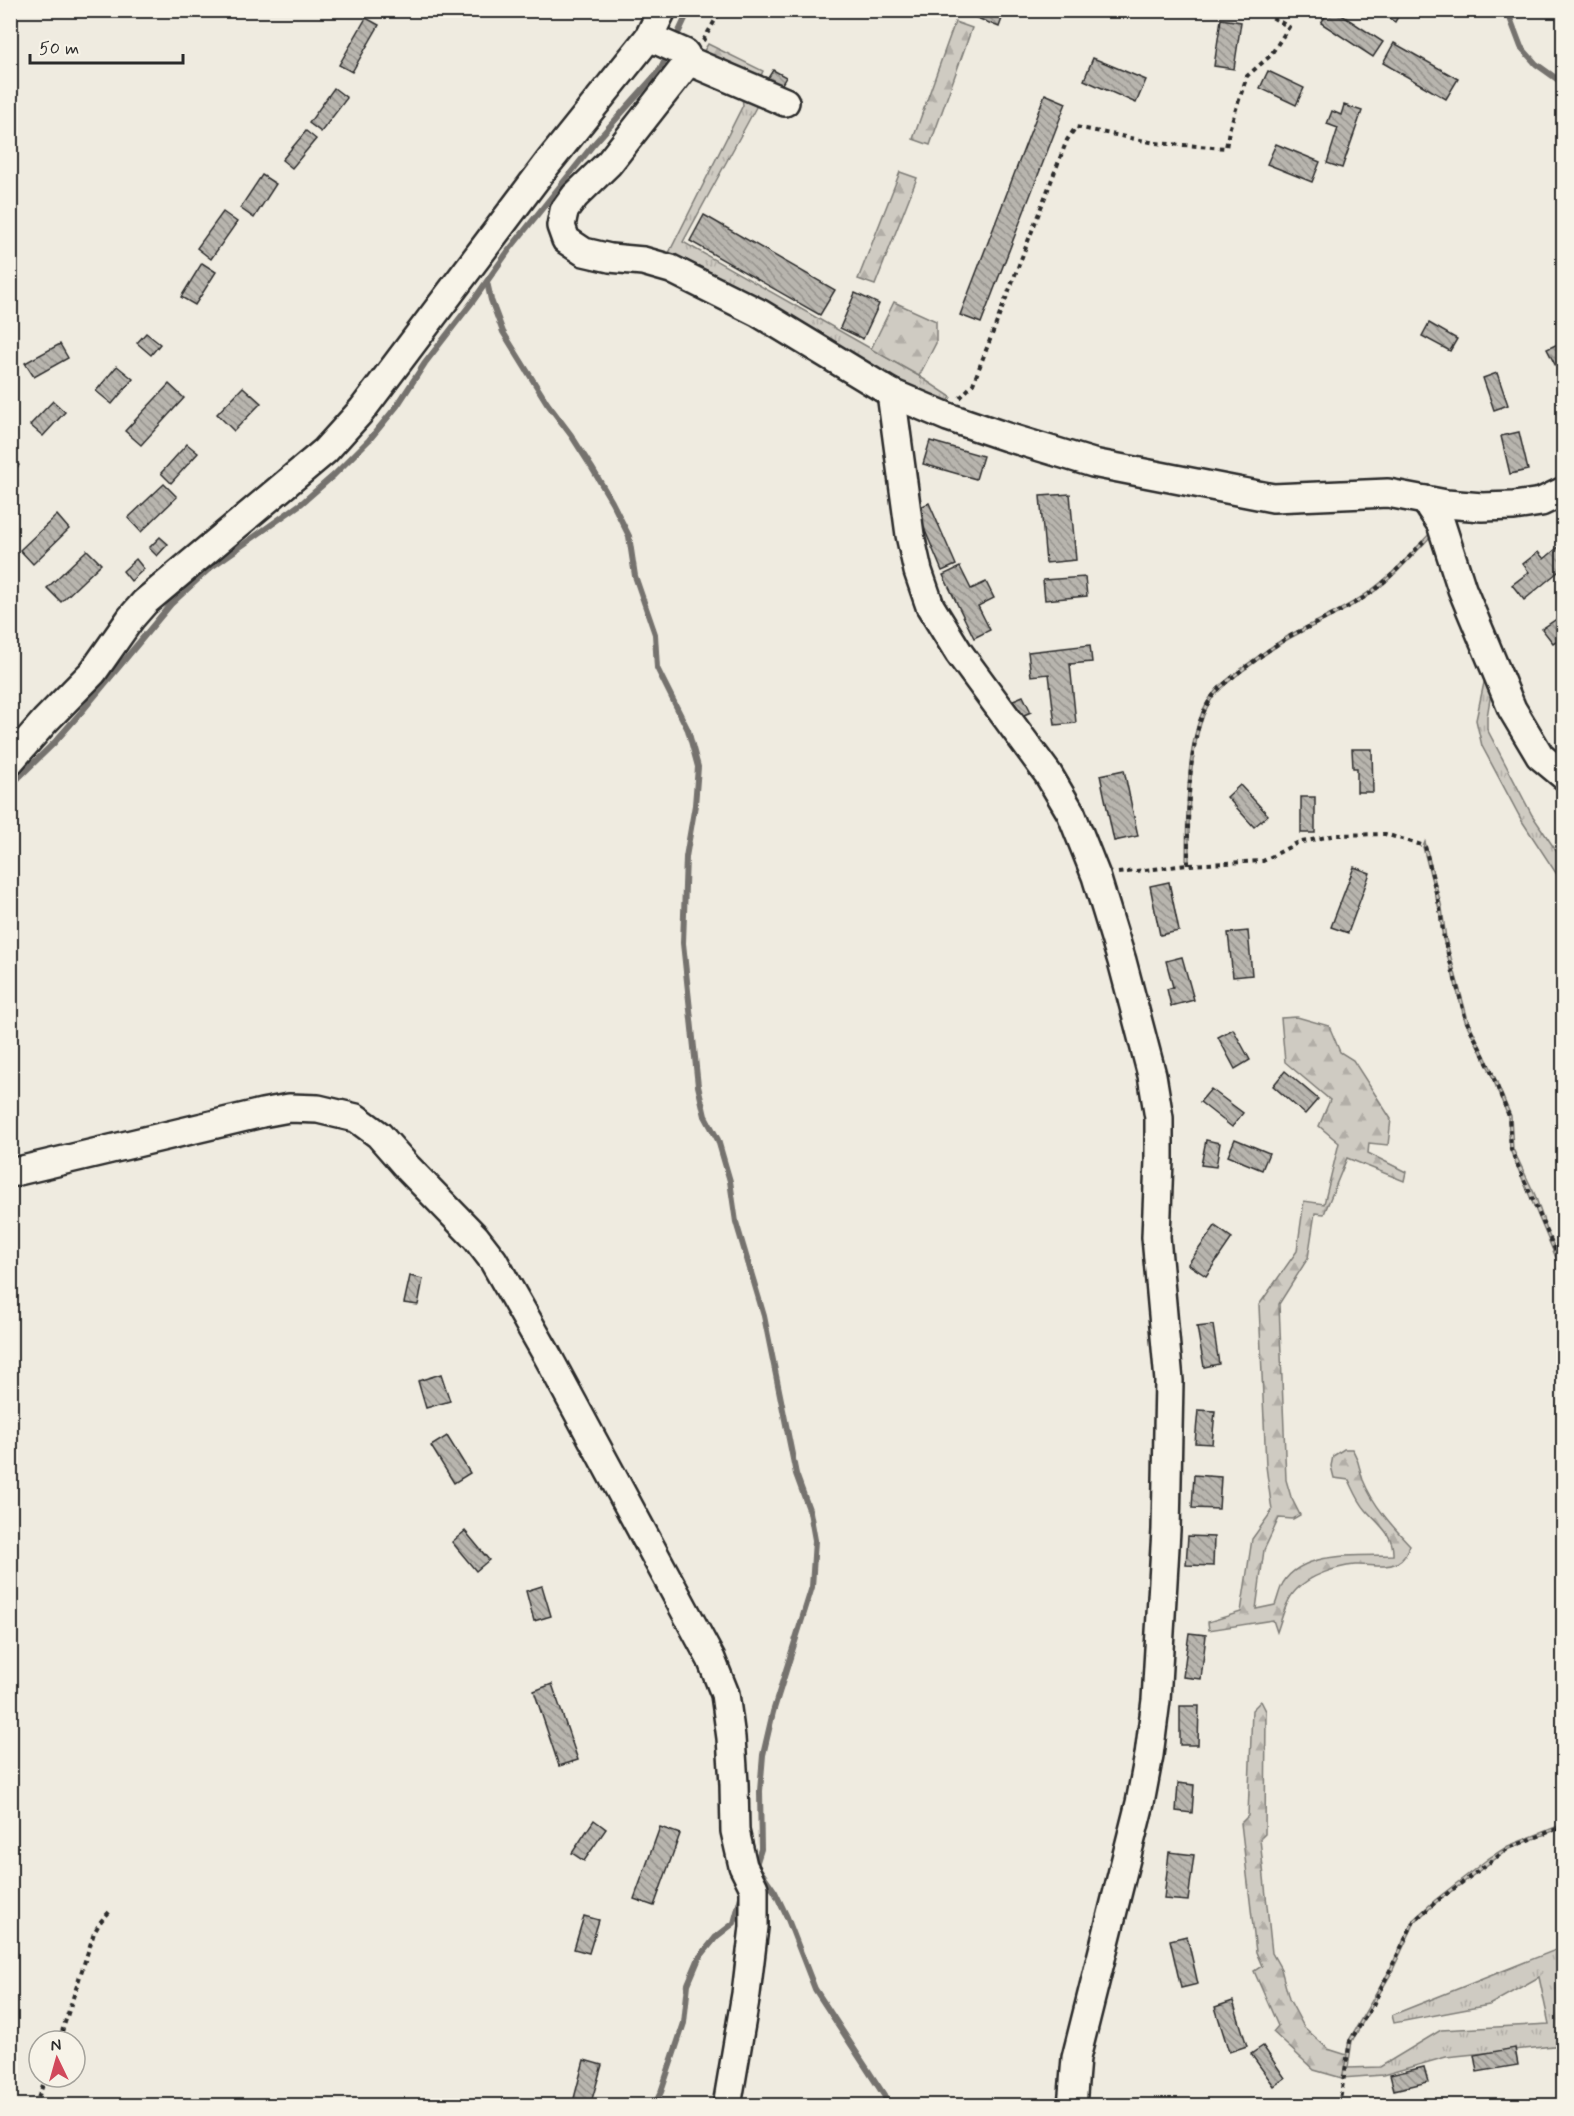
<svg xmlns="http://www.w3.org/2000/svg" width="1574" height="2116" viewBox="0 0 1574 2116" font-family="Mynerve,sans-serif">
  <style>
    .grass { fill: url(#grass-tufts); stroke: #7d7b76; stroke-width: 1.5 }
    .forest { fill: url(#forest-firs); stroke: #7d7b76; stroke-width: 1.5 }
    .lines { fill: none; stroke-linecap: round; stroke-linejoin: round }
    .stream { stroke: #74726e; stroke-width: 6 }
    .building { fill: url(#building-back-hatch); stroke: #2b2b2b; stroke-width: 1.5 }
    .minor-casing { stroke: #2b2b2b; stroke-width: 32 }
    .path { stroke: #2b2b2b; stroke-width: 4; stroke-dasharray: 4.5 4.5; stroke-linecap: butt }
    .minor { stroke: #f7f3e8; stroke-width: 27 }
  </style>
  <defs>
    <pattern id="grass-tufts" width="24" height="20" patternUnits="userSpaceOnUse" patternTransform="scale(1.5)"><rect width="24" height="20" fill="#cfcbc2"/><path d="M3 7l-1-3M5 7V3M7 7l1-3M15 17l-1-3M17 17v-4M19 17l1-3" fill="none" stroke="#b2aea7"/></pattern>
    <pattern id="forest-firs" width="22" height="20" patternUnits="userSpaceOnUse" patternTransform="scale(1.5)"><rect width="22" height="20" fill="#cfcbc2"/><path d="M5 1l3.5 6h-7zM16 11l3.5 6h-7z" fill="#b2aea7"/></pattern>
    <pattern id="building-back-hatch" width="6" height="6" patternUnits="userSpaceOnUse" patternTransform="scale(1.5)"><rect width="6" height="6" fill="#b8b5ae"/><path d="M-1 5l2 2M0 0l6 6M5-1l2 2" fill="none" stroke="#96938e"/></pattern>
  </defs>
  <rect width="100%" height="100%" fill="#efebe0"/>
  <filter id="ink" filterUnits="userSpaceOnUse"><feTurbulence type="fractalNoise" baseFrequency=".0167" numOctaves="2"/><feDisplacementMap in="SourceGraphic" scale="12" xChannelSelector="R" yChannelSelector="G"/><feConvolveMatrix kernelMatrix="1 2 1 2 8 2 1 2 1" color-interpolation-filters="sRGB"/></filter>
  <g filter="url(#ink)">
    <g class="grass">
      <path d="M741,90l20,8 -78,144 236,134 32,21 -7,11 -277,-151 76,-152z"/>
      <path d="M1433,530l1,3c-19,20 -43,48 -66,63 -23,16 -47,26 -72,39 -19,9 -36,24 -53,36 -11,8 -26,19 -33,31 -23,42 -21,114 -21,162h-3c1,-44 -2,-128 23,-165 9,-14 24,-24 37,-34 15,-11 32,-24 49,-33 24,-12 49,-23 72,-39 24,-16 45,-41 66,-63z"/>
      <path d="M1485,678l8,3 -6,36v12l45,86 31,46v31l-5,-16 -36,-55 -40,-75 -6,-26z"/>
      <path d="M1425,842l17,66 4,31 22,81 23,48 20,48 2,33 22,46 13,38 15,33v8l-53,-124 -2,-33 -19,-48 -24,-48 -22,-82 -4,-30 -16,-62z"/>
      <path d="M1563,1824v3l-54,22 -72,53 -22,20 -24,52 -39,67 -4,27 32,-1 61,-37 108,-6 -10,-47 -50,28 -95,18 -2,-8 171,-68v98l-117,12 -63,18 -41,3 7,-38 39,-67 25,-53 22,-20 54,-42 19,-12z"/>
    </g>
    <g class="forest">
      <path d="M955,22l17,6 -42,117 -17,-6z"/>
      <path d="M708,44l55,27 -5,11 -56,-28z"/>
      <path d="M900,172l17,6 -42,107 -17,-6z"/>
      <path d="M894,302l42,19v22l-17,33 -48,-27z"/>
      <path d="M1297,1017l32,9 11,26 13,8 38,59 -3,26 -19,-2 -1,10 38,19 -2,9 -57,-23 -23,56 -9,-1 -7,45 -29,46 7,176 5,17 9,18 -7,4 -14,-1 -15,32 -8,59 19,-4c3,-7 4,-15 8,-22 20,-33 78,-27 110,-28 1,-21 -15,-31 -27,-45 -8,-9 -12,-20 -17,-30l-15,-2 -3,-12 2,-10 11,-7h8c7,10 7,20 11,31 10,25 29,46 47,65 -3,7 -5,14 -13,18 -12,6 -28,1 -42,2 -19,2 -45,10 -59,25 -10,10 -14,28 -19,42l-4,-12 -64,10 -1,-8 33,-10 11,-73 20,-28 -6,-45 -7,-161 38,-54 7,-50 20,3 15,-61 -20,-17 11,-26 -45,-38 -4,-44z"/>
      <path d="M1261,1701l5,10 -1,123 -5,5 12,114 9,16 8,30 15,28 24,22 19,6 -5,23 -28,-8 -41,-38 5,-6 -24,-55 8,-5 -6,-14 -15,-129 7,-7 4,-106z"/>
    </g>
    <g class="lines">
      <g class="stream">
        <path d="M1507,10l14,37 15,17 28,20"/>
        <path d="M675,40l14,-30"/>
        <path d="M487,282l4,18 12,32 44,71 24,32 21,33 20,34 17,34 6,40 20,58 2,34 31,62 10,37 -3,38 -9,52 -3,86 15,143 7,30 13,24 12,41 6,41 28,94 32,158 14,38 5,28 -3,47 -39,125 -10,43 -3,36 1,58 -7,22"/>
        <path d="M10,786l44,-43 29,-33 88,-106 39,-36 92,-65 32,-28 35,-35 28,-34 28,-43 48,-62 36,-51 84,-105 67,-75 9,-18"/>
        <path d="M757,1866l18,26 12,25 28,72 69,106 4,11"/>
        <path d="M654,2106l7,-14 23,-69 4,-39 11,-26 17,-21 18,-14 8,-30"/>
      </g>
    </g>
    <g class="building">
      <path d="M966,10h31l7,3 -5,14 -34,-14z"/>
      <path d="M1329,10h5l49,32 -10,15 -52,-34z"/>
      <path d="M1377,10h25l-7,12z"/>
      <path d="M366,18l13,7 -27,47 -13,-7z"/>
      <path d="M1221,19l20,3 -7,47 -20,-3z"/>
      <path d="M1394,43l64,36 -12,20 -63,-36z"/>
      <path d="M1093,58l53,22 -10,23 -52,-23z"/>
      <path d="M773,70l13,7 -8,14 -13,-8z"/>
      <path d="M1268,71l36,17 -8,17 -36,-17z"/>
      <path d="M334,88l13,10 -26,34 -12,-9z"/>
      <path d="M1045,94l21,9 -85,220 -21,-8z"/>
      <path d="M1344,105l18,6 -20,57 -15,-5 11,-35 -11,-4 5,-13 9,4z"/>
      <path d="M306,131l10,8 -24,29 -10,-8z"/>
      <path d="M1276,144l44,18 -8,20 -45,-18z"/>
      <path d="M262,175l14,9 -22,34 -14,-10z"/>
      <path d="M223,212l14,10 -26,37 -14,-11z"/>
      <path d="M704,215l131,75 -15,25 -130,-74z"/>
      <path d="M202,263l14,9 -21,33 -14,-8z"/>
      <path d="M855,293l24,11 -16,35 -23,-11z"/>
      <path d="M1429,323l28,16 -7,12 -28,-15z"/>
      <path d="M146,333l14,11 -9,11 -14,-12z"/>
      <path d="M1564,341v41l-17,-33z"/>
      <path d="M60,344l8,14 -34,19 -9,-14z"/>
      <path d="M117,366l16,13 -21,25 -16,-13z"/>
      <path d="M1497,373l11,32 -14,5 -11,-32z"/>
      <path d="M169,384l15,14 -43,47 -16,-14z"/>
      <path d="M243,387l18,16 -27,28 -17,-17z"/>
      <path d="M53,401l12,11 -22,24 -13,-11z"/>
      <path d="M1519,432l9,38 -18,4 -9,-38z"/>
      <path d="M930,441l53,15 -7,23 -53,-15z"/>
      <path d="M187,444l11,9 -27,30 -10,-10z"/>
      <path d="M10,458l9,7 -9,10z"/>
      <path d="M164,484l13,13 -36,35 -13,-14z"/>
      <path d="M1070,494l6,66 -30,3 -6,-67z"/>
      <path d="M929,503l27,62 -14,6 -26,-62z"/>
      <path d="M57,515l12,14 -36,35 -13,-14z"/>
      <path d="M160,537l8,7 -11,12 -8,-8z"/>
      <path d="M1562,544l2,2v21l-40,33 -12,-15 17,-13 -6,-8 15,-12 6,7z"/>
      <path d="M87,550l14,14 -40,38 -14,-14z"/>
      <path d="M136,559l8,10 -13,12 -8,-10z"/>
      <path d="M960,567l11,22 15,-7 8,16 -16,8 12,24 -16,8 -31,-63z"/>
      <path d="M1085,577l2,19 -42,4 -2,-20z"/>
      <path d="M1564,614v22l-11,7 -11,-14z"/>
      <path d="M1090,645l2,17 -22,2 6,59 -21,2 -6,-51 -18,2 -3,-24z"/>
      <path d="M1023,696l8,16 -12,5 -8,-16z"/>
      <path d="M1352,749h20l1,43h-16v-24h-4z"/>
      <path d="M1124,770l14,66 -24,5 -14,-66z"/>
      <path d="M1240,785l28,30 -14,12 -27,-30z"/>
      <rect x="1301" y="797" width="14" height="36"/>
      <path d="M1354,867l16,6 -22,60 -17,-6z"/>
      <path d="M1169,882l10,49 -19,4 -10,-49z"/>
      <path d="M1248,931l4,44 -19,2 -5,-44z"/>
      <path d="M1182,957l12,43 -23,6 -4,-17 6,-2 -7,-26z"/>
      <path d="M1233,1029l17,31 -15,9 -17,-32z"/>
      <path d="M1285,1071l33,28 -13,15 -32,-28z"/>
      <path d="M1211,1089l32,24 -11,14 -32,-25z"/>
      <path d="M1235,1139l34,14 -7,17 -34,-14z"/>
      <path d="M1206,1140l14,3 -4,24 -15,-2z"/>
      <path d="M1215,1226l17,12 -26,38 -18,-12z"/>
      <path d="M410,1276l13,3 -5,26 -14,-2z"/>
      <path d="M1213,1325l6,39 -15,3 -7,-40z"/>
      <path d="M441,1374l9,27 -24,7 -8,-27z"/>
      <path d="M1198,1410l17,1 -3,33 -17,-1z"/>
      <path d="M447,1436l23,37 -16,10 -23,-37z"/>
      <path d="M1194,1475l27,2 -2,32 -27,-1z"/>
      <path d="M465,1531l24,29 -13,11 -24,-29z"/>
      <path d="M1188,1536l26,1 -1,29 -27,-1z"/>
      <path d="M542,1586l9,30 -17,5 -8,-30z"/>
      <path d="M1189,1633l17,2 -5,44 -18,-2z"/>
      <path d="M552,1684l26,76 -19,6 -25,-75z"/>
      <path d="M1180,1706h19l-1,39h-18z"/>
      <path d="M1178,1783l16,2 -2,28 -16,-2z"/>
      <path d="M594,1820l12,9 -22,32 -12,-8z"/>
      <path d="M660,1827l20,7 -26,72 -20,-7z"/>
      <path d="M1169,1852l25,3 -6,46 -24,-2z"/>
      <path d="M584,1916l15,4 -10,33 -15,-4z"/>
      <path d="M1187,1936l11,48 -17,4 -11,-48z"/>
      <path d="M1233,2001l14,45 -18,6 -14,-45z"/>
      <path d="M1263,2046l22,32 -11,8 -23,-32z"/>
      <path d="M1515,2048l3,17 -41,7 -3,-17z"/>
      <path d="M584,2060l18,5 -12,41h-18z"/>
      <path d="M1424,2067l4,15 -34,8 -4,-15z"/>
    </g>
    <g class="lines">
      <g class="minor-casing">
        <g id="minor">
          <path d="M649,37l36,16 4,8 -80,102 -34,33 -11,15 -3,15 5,14 18,12 26,6 33,3 28,8 88,44 132,80 57,24 59,20 86,26 180,35 115,-5 58,11 36,3 32,-1 27,-4 23,-11"/>
          <path d="M689,61l96,41"/>
          <path d="M891,393l19,142 8,36 12,35 29,47 89,121 23,39 25,63 26,85 30,114 7,43v42l-3,77 13,144 -3,149 -10,170 -7,55 -9,48 -64,255 -4,48"/>
          <path d="M1425,500l16,24 21,65 50,120 28,47 24,20"/>
          <path d="M10,761l35,-40 48,-49 38,-54 14,-16 180,-151 37,-41 186,-247 101,-126 13,-27"/>
          <path d="M10,1173l252,-60 27,-5 29,1 38,9 23,17 29,33 68,70 17,22 54,95 164,304 14,35 6,44 3,46 1,47 8,35 11,22v39l-8,67 -19,112"/>
        </g>
      </g>
      <g class="path">
        <path d="M703,41l18,-31"/>
        <path d="M960,398l13,-14 94,-244 9,-13 79,16 71,5 3,-18 18,-54 23,-20 19,-29 -30,-17"/>
        <path d="M1188,865c0,-43 -2,-129 22,-165 8,-13 22,-22 33,-31 17,-12 34,-26 53,-36 25,-12 49,-23 72,-38 21,-15 39,-36 56,-54"/>
        <path d="M1118,873l70,-8 75,-4 34,-18 39,-8 49,-1 40,12 15,63 4,30 22,81 24,49 19,47 2,34 53,120"/>
        <path d="M59,2041l35,-108 7,-12 11,-12"/>
        <path d="M35,2106l11,-29"/>
        <path d="M1339,2106l11,-65 22,-34 42,-86 23,-20 72,-53 55,-22"/>
      </g>
      <use href="#minor" class="minor"/>
    </g>
  </g>
  <rect width="1574" height="2116" fill="none" stroke="#f7f3e8" stroke-width="36"/>
  <rect x="18" y="18" width="1538" height="2080" fill="none" stroke="#2b2b2b" stroke-width="2" filter="url(#ink)"/>
  <g transform="translate(57 2059) rotate(355)"><circle r="28" fill="#f7f3e8" stroke="#a5a39c" stroke-width="1.5"/>
  <path d="M0-4.5L10 22L0 15L-10 22Z" fill="#d1495b"/>
  <text y="-9" font-size="16" font-weight="bold" text-anchor="middle" fill="#2b2b2b">N</text>
  </g>
  <path d="M30 54v9h153v-9" fill="none" stroke="#2b2b2b" stroke-width="3"/>
  <text x="39" y="54" font-size="18" fill="#2b2b2b" stroke="#f7f3e8" stroke-width="4.5" paint-order="stroke">50 m</text>
</svg>
